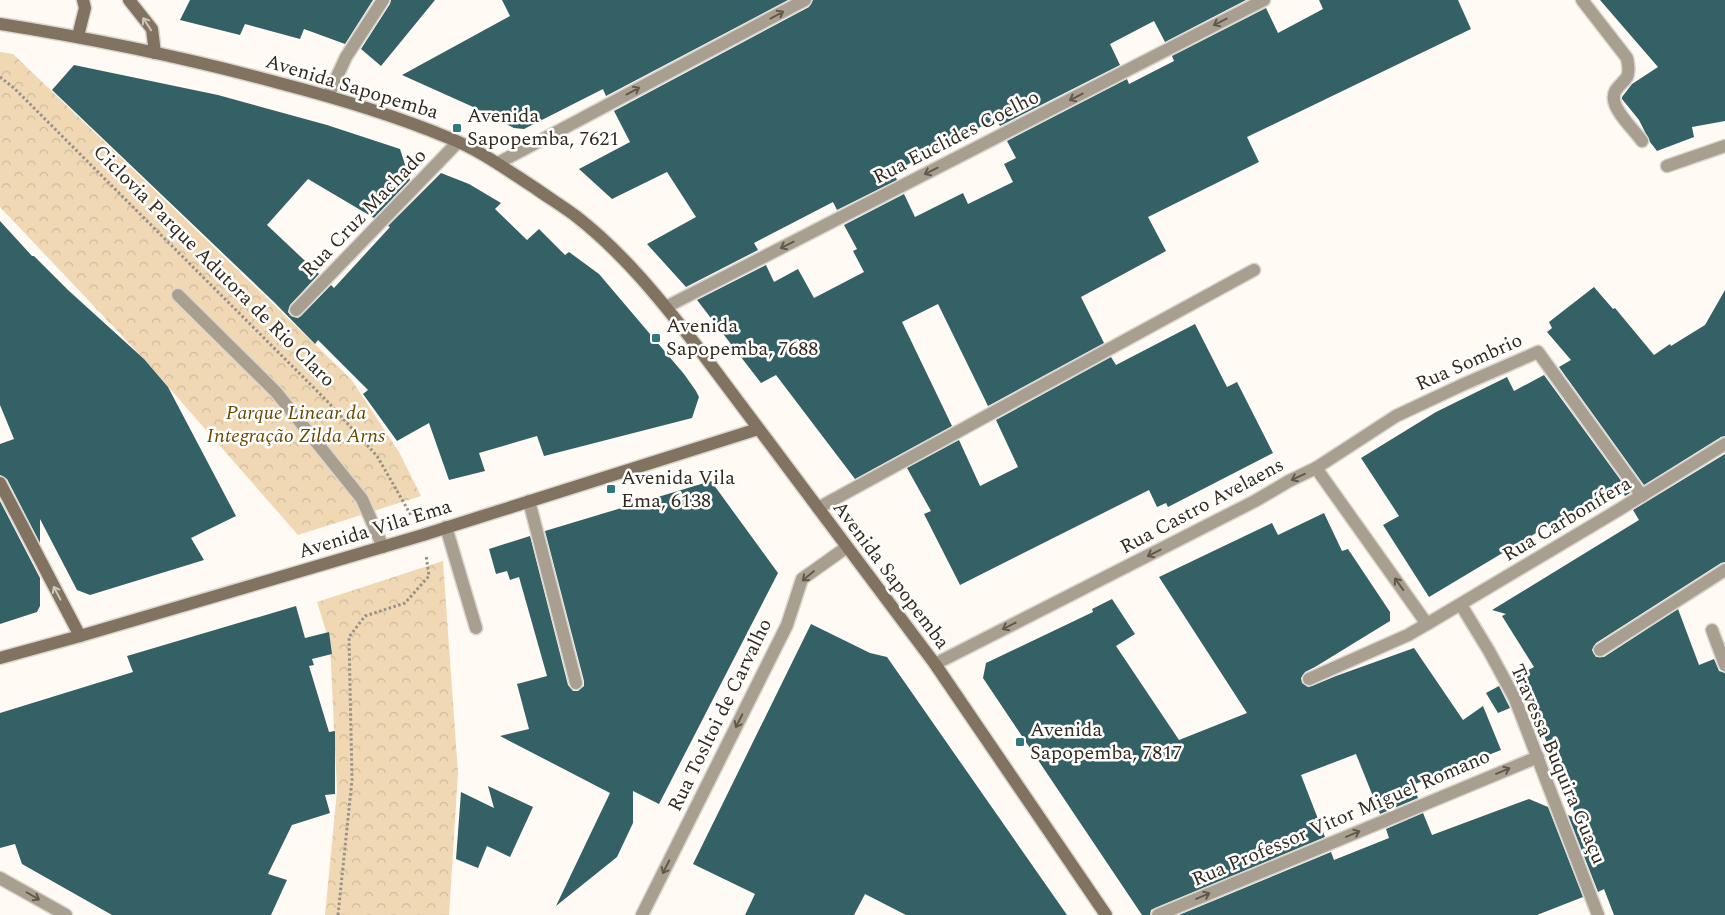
<svg xmlns="http://www.w3.org/2000/svg" width="1725" height="915" viewBox="0 0 1725 915" font-family="Spectral,serif">
  <style>
    .park { fill: url(#park-crowns) }
    .building { fill: #346166 }
    .lines { fill: none; stroke-linecap: round; stroke-linejoin: round }
    .lane-casing { stroke: #dad5cd; stroke-width: 15 }
    .street-casing { stroke: #dad5cd; stroke-width: 15 }
    .secondary-casing { stroke: #dad5cd; stroke-width: 15 }
    .path { stroke: #979187; stroke-width: 3; stroke-dasharray: 2.5 2.5; stroke-linecap: butt }
    .lane { stroke: #a99f91; stroke-width: 12 }
    .street { stroke: #a99f91; stroke-width: 12 }
    .secondary { stroke: #81735f; stroke-width: 12 }
    .oneway { stroke: #62594c }
    .oneway2 { stroke: #cdc7bf }
    .poi-dot { fill: #307880; stroke: #fff; stroke-width: 2 }
    .labels { text-anchor: middle; dominant-baseline: central; stroke-width: 5; stroke-linejoin: round; paint-order: stroke }
    .street-label { font-size: 20px; fill: #332b1e; stroke: #fff }
    .poi-label { font-size: 20px; fill: #332b1e; stroke: #fff; text-anchor: start }
    .park-label { font-size: 20px; font-style: italic; fill: #6a4801; stroke: #fff }
  </style>
  <defs>
    <pattern id="park-crowns" width="20" height="18" patternUnits="userSpaceOnUse" patternTransform="scale(1.25)"><rect width="20" height="18" fill="#f1d8b4"/><path d="M2 6a3 3 0 1 1 6 0M12 15a3 3 0 1 1 6 0" fill="none" stroke="#cfba9a"/></pattern>
  </defs>
  <rect width="100%" height="100%" fill="#fffaf4"/>
  <g class="park">
    <path d="M0,52l13,2 338,325 48,73 22,44 -123,39 -156,-178 -142,-150z"/>
    <path d="M443,561l15,212 -9,142h-124l12,-124 -7,-147 -13,-42z"/>
  </g>
  <g class="building">
    <path d="M190,0h183l-28,44 -41,-15 -4,10 -55,-15 -5,11 -60,-15z"/>
    <path d="M391,0h44l-54,66 -20,-17 29,-45z"/>
    <path d="M502,0h286l-182,96 -3,-7 -79,40 -10,-1 -43,-22 -69,-31 108,-59z"/>
    <path d="M813,0h433l-81,42 -11,-21 -44,23 10,21 -120,61 -4,-7 -37,19 -66,34 4,8 -60,30 -4,-8 -79,41 4,7 -72,37 -39,-43 49,-27 -29,-45 -55,27 -33,-30 51,-27 -16,-31 195,-104z"/>
    <path d="M1319,0h139l13,29 -224,108 12,25 -111,55 18,34 -85,46 23,46 -116,63 -50,-102 -36,18 50,104 -97,53 -79,-104 -15,8 -64,-83 69,-35 8,17 24,-13 16,29 50,-26 -11,-21 4,-2 -13,-24 60,-31 11,23 48,-24 5,11 45,-22 -9,-18 12,-6 -9,-17 120,-62 2,5 45,-23 -2,-5 94,-48 12,25 45,-24z"/>
    <path d="M1600,0h125v121l-33,6 2,10 -37,14 -7,-9 -11,-22 -17,-21v-2l10,-13 26,-17z"/>
    <path d="M74,65l144,30 109,30 73,24 10,31 -36,38 -66,-39 -41,46 52,49 -29,31 -2,7 3,4 7,2 3,-2 30,-31 3,3 56,-61 -2,-1 53,-53 28,11 32,19 -6,6 32,31 12,-11 26,26 4,-3 30,22 85,100 12,17 3,6 -7,21 -148,38 -7,-20 -58,17 6,18 -36,9 -20,-57 -32,18 -34,-47 5,-4 -50,-50 -3,4 -41,-42 -222,-212z"/>
    <path d="M0,221l32,35h2l34,34 76,69 24,28 68,129 -45,22 13,22 -114,35 -13,-5 -37,-71v24l-33,-64 -7,-4v-31l14,-5 -14,-34z"/>
    <path d="M1594,287l19,22 2,-1 39,47 16,-11 1,2 34,-21 20,-35v146l-4,1 -77,48 -85,-118 12,-7 -24,-28 5,-4 -3,-6z"/>
    <path d="M1195,324l32,63 10,-5 36,71 -105,54 -2,-4 -9,4 -8,-17 -189,95 -36,-71 7,-3 -24,-43 52,-28 21,46 38,-19 -22,-47 115,-63 5,8z"/>
    <path d="M1544,375l86,118 -5,3 -7,-12 -189,113 -46,-72 16,-9 -38,-58 75,-46 71,-35 7,14z"/>
    <path d="M1725,454v108l-4,1 -125,80 -4,7 4,7h8l74,-48 21,56 15,-6 5,12 6,2v242h-111l-10,-26 -6,3 -30,-77 9,4 -47,-119 -5,2 -12,-24 21,-11 -32,-51 4,-2 -14,-4 147,-90 -6,-10z"/>
    <path d="M711,481l67,92 -119,231 -26,-13v32l-16,34 -61,49 54,-113 -110,-57 29,-7 -12,-45 30,-8 -28,-99 -9,3 -3,-9 -11,3 -7,-25 41,-13 38,149 5,6h5l6,-5v-5l-39,-150z"/>
    <path d="M0,501l40,77v28l-3,6 -37,12z"/>
    <path d="M1324,513l18,38 6,-2 42,63v9l-75,46 -10,5 -4,6 1,5 6,4 4,-1 24,-10 78,-28 49,72 20,-14 18,44 -88,35 5,13 -38,16 -24,-60 -55,21 24,62 -170,71 -4,2 -1,5h-8l-159,-237 3,-15 107,-51 -1,-3 20,-10 23,35 -19,12 63,94 68,-27 -88,-136 113,-54 6,12z"/>
    <path d="M296,606l9,32 24,-6 3,22 -20,5 2,6 -5,1 20,66 6,-1v63l-10,1 5,18 -38,12 -24,49 19,6 -16,35h-159l-90,-51 -7,-20 -15,4v-135l133,-41 -6,-16z"/>
    <path d="M811,624l59,29 17,4 180,258h-161l-41,-21 -11,21h-109l10,-21 -62,-30z"/>
    <path d="M1499,686l11,22 -12,5 -12,-20z"/>
    <path d="M488,786l45,21 -23,50 -23,-11 -9,22 -22,-9 5,-67 33,16z"/>
    <path d="M1529,799l19,8 35,90 -46,18h-358l152,-63 3,8 55,-22 -3,-9 37,-16 9,22z"/>
  </g>
  <g class="lines">
    <g class="lane-casing">
      <g id="lane">
        <path d="M1582,0l45,58c1,6 3,13 0,19 -5,8 -15,12 -13,23 1,12 21,31 28,41"/>
        <path d="M178,295l98,97 86,107 21,48"/>
        <path d="M529,501l47,182"/>
        <path d="M818,508l436,-238"/>
        <path d="M446,527l30,101"/>
        <path d="M1600,650l125,-80"/>
        <path d="M1309,679l99,-44 19,-11"/>
      </g>
    </g>
    <g class="street-casing">
      <g id="street">
        <path d="M328,96l18,-39 37,-57"/>
        <path d="M498,163l307,-163"/>
        <path d="M1667,166l58,-20"/>
        <path d="M666,307l598,-307"/>
        <path d="M296,310l162,-168"/>
        <path d="M1316,468l80,-52 66,-31 76,-33 104,144"/>
        <path d="M1461,605l28,46 26,48 83,216"/>
        <path d="M1712,630l13,35"/>
        <path d="M935,664l320,-163 34,-20 27,-13 111,156 193,-115 105,-65"/>
        <path d="M0,878l66,37"/>
        <path d="M642,915l145,-290 15,-46 45,-32"/>
        <path d="M1158,915l380,-158"/>
      </g>
    </g>
    <g class="secondary-casing">
      <g id="secondary">
        <path d="M129,0l23,29 3,24"/>
        <path d="M0,24c95,15 187,34 279,59 58,15 115,32 170,55 31,12 58,32 86,50 14,10 29,19 42,29 46,36 83,82 119,128l239,319 171,251"/>
        <path d="M78,36l7,-28 -2,-8"/>
        <path d="M0,483l80,153"/>
        <path d="M0,658l80,-22 343,-101 335,-106"/>
      </g>
    </g>
    <g class="path">
      <path d="M0,77l14,11 313,313 50,55 35,61"/>
      <path d="M338,915l14,-135 -3,-143 16,-21 40,-13 24,-27 -3,-21"/>
    </g>
    <use href="#lane" class="lane"/>
    <use href="#street" class="street"/>
    <use href="#secondary" class="secondary"/>
  </g>
  <defs><path id="oneway-shaft" d="M-6 0H5M1.5-3L5.5 0L1.5 3" fill="none" stroke-width="1.6" stroke-linecap="round" stroke-linejoin="round" transform="scale(1.25)"/></defs>
  <g class="oneway">
    <use href="#oneway-shaft" transform="translate(777 15) rotate(-28)"/>
    <use href="#oneway-shaft" transform="translate(1220 22) rotate(153)"/>
    <use href="#oneway-shaft" transform="translate(633 91) rotate(-28)"/>
    <use href="#oneway-shaft" transform="translate(1076 97) rotate(153)"/>
    <use href="#oneway-shaft" transform="translate(931 171) rotate(153)"/>
    <use href="#oneway-shaft" transform="translate(787 245) rotate(153)"/>
    <use href="#oneway-shaft" transform="translate(1298 477) rotate(155)"/>
    <use href="#oneway-shaft" transform="translate(1154 553) rotate(153)"/>
    <use href="#oneway-shaft" transform="translate(808 576) rotate(140)"/>
    <use href="#oneway-shaft" transform="translate(1399 584) rotate(-126)"/>
    <use href="#oneway-shaft" transform="translate(1009 626) rotate(153)"/>
    <use href="#oneway-shaft" transform="translate(739 721) rotate(117)"/>
    <use href="#oneway-shaft" transform="translate(1503 771) rotate(-23)"/>
    <use href="#oneway-shaft" transform="translate(1353 834) rotate(-23)"/>
    <use href="#oneway-shaft" transform="translate(666 867) rotate(117)"/>
    <use href="#oneway-shaft" transform="translate(33 896) rotate(30)"/>
    <use href="#oneway-shaft" transform="translate(1203 896) rotate(-23)"/>
  </g>
  <g class="oneway2">
    <use href="#oneway-shaft" transform="translate(147 24) rotate(-123)"/>
    <use href="#oneway-shaft" transform="translate(57 593) rotate(-118)"/>
  </g>
  <g class="poi-dot">
    <rect x="452" y="123" width="10" height="10" rx="2.5"/>
    <rect x="651" y="333" width="10" height="10" rx="2.5"/>
    <rect x="606" y="484" width="10" height="10" rx="2.5"/>
    <rect x="1015" y="737" width="10" height="10" rx="2.5"/>
  </g>
  <g class="labels">
    <g class="street-label">
      <text transform="translate(352 87) rotate(17)">Avenida Sapopemba</text>
      <text transform="translate(956 137) rotate(-27)">Rua Euclides Coelho</text>
      <text transform="translate(364 213) rotate(-46)">Rua Cruz Machado</text>
      <text transform="translate(214 266) rotate(45)">Ciclovia Parque Adutora de Rio Claro</text>
      <text transform="translate(1469 362) rotate(-24)">Rua Sombrio</text>
      <text transform="translate(1202 506) rotate(-28)">Rua Castro Avelaens</text>
      <text transform="translate(1567 519) rotate(-31)">Rua Carbonífera</text>
      <text transform="translate(375 529) rotate(-17)">Avenida Vila Ema</text>
      <text transform="translate(891 575) rotate(53)">Avenida Sapopemba</text>
      <text transform="translate(720 715) rotate(-64)">Rua Tosltoi de Carvalho</text>
      <text transform="translate(1558 764) rotate(67)">Travessa Buquira Guaçu</text>
      <text transform="translate(1341 818) rotate(-23)">Rua Professor Vitor Miguel Romano</text>
    </g>
    <g class="poi-label">
      <text x="467" y="116">Avenida<tspan x="467" dy="23">Sapopemba, 7621</tspan></text>
      <text x="666" y="326">Avenida<tspan x="666" dy="23">Sapopemba, 7688</tspan></text>
      <text x="621" y="478">Avenida Vila<tspan x="621" dy="23">Ema, 6138</tspan></text>
      <text x="1030" y="730">Avenida<tspan x="1030" dy="23">Sapopemba, 7817</tspan></text>
    </g>
    <g class="park-label">
      <text x="296" y="413">Parque Linear da<tspan x="296" dy="23">Integração Zilda Arns</tspan></text>
    </g>
  </g>
</svg>
